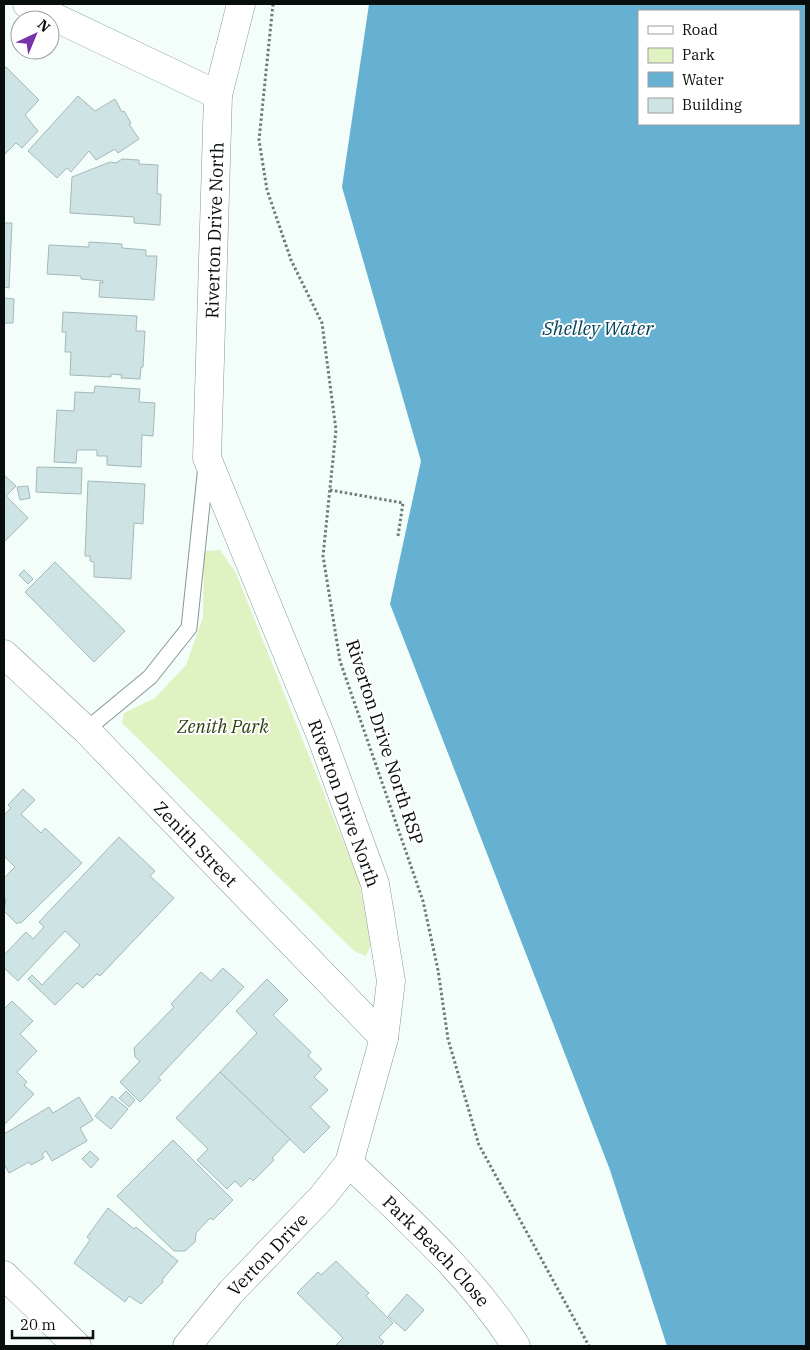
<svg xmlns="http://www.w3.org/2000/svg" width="810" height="1350" viewBox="0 0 810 1350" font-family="'IBM Plex Serif',serif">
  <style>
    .green { fill: #e0f2c1 }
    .water { fill: #66b0d2; fill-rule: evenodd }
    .building { fill: #cee3e4; stroke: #a4b8b9 }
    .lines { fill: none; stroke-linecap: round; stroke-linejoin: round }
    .lane-casing { stroke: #869893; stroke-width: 17 }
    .street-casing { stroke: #869893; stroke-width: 29 }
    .path { stroke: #727a78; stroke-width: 3; stroke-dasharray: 2.5 2.5; stroke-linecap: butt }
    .lane { stroke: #fff; stroke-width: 15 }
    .street { stroke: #fff; stroke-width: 28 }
    .labels { text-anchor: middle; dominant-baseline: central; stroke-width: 4; stroke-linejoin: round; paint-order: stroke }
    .street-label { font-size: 18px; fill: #080e0d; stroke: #fff }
    .park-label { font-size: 18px; font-style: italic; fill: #323f10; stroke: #fff }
    .water-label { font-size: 19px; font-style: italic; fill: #01455c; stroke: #fff }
  </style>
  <rect width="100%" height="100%" fill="#f3fefb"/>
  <path class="green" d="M220,550l16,23 123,308 12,64 -5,11 -12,-5 -232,-228 2,-10 31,-15 31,-33 17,-48 1,-66z"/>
  <path class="water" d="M369,4h437v1342h-139l-57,-176 -220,-566 31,-143 -79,-274zM639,11h160v113h-160z"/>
  <g class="building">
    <path d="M6,67l33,33 -14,15 13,16 -16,17 -6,-5 -12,12v-86z"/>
    <path d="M78,96l17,15 20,-12 7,13 2,-1 7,12 -2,1 10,15 -21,14 -3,-4 -19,11 -7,-9 -18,21 -4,-4 -10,10 -29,-27z"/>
    <path d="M122,159l17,1v4l19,1 -1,29h4l-1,31 -26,-2v-6l-64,-4 2,-36 38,-15 6,1z"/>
    <path d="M4,223h8l-3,65 -5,-1z"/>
    <path d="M89,242l33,2v4l24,2v6h11l-3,44 -55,-3 1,-15 3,1v-2l-22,-2v-3l-34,-2 2,-29 40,2z"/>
    <path d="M4,298l10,1 -1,24h-9z"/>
    <path d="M63,312l74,4 -1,15h9l-2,36h-2l-1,12 -19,-1 1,-3 -11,-1v3l-41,-2 1,-23h-6l1,-20h-4z"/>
    <path d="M95,386l45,3 -1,13 16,1 -2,33 -11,-1 -1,32 -34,-2v-9h-10v-6h-20l-1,13 -22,-1 3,-52 17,1 1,-19 19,1z"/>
    <path d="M37,467l45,1 -1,26 -45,-2z"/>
    <path d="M4,475l12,11 -10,10 22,22 -24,24z"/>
    <path d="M88,481l57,3 -2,40 -9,-1 -3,56 -37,-2v-15l-4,-1v-5h-5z"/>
    <path d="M28,486l2,12 -10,2 -3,-13z"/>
    <path d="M55,562l70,69 -31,31 -69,-70z"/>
    <path d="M24,570l9,9 -5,5 -9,-9z"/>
    <path d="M23,789l12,11 -14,14 20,19 4,-5 37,35 -61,60 -2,-1 -2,2 -13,-13 2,-12 -2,-2v-19l11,-11 -11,-11v-41l7,-7 -3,-3z"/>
    <path d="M119,837l36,34 -5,5 24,22 -74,78 -3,-2 -14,14 -6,-5 -22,22 -27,-26 4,-4 10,10 38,-40 -15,-14 -47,50 -14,-13v-13l22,-23 7,7 11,-12 -5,-5z"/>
    <path d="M223,968l21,19 -86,91 3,2 -21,22 -20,-20 20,-21 -5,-4 -1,-9 40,-41 -3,-3 30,-32 10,9z"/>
    <path d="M267,979l21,21 -15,15 38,37 -3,4 14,13 -8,8 14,13 -18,17 20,20 -26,26 -84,-81 37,-39 -21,-22z"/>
    <path d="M12,1001l21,20 -13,13 17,17 -20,21 10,10 -3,3 10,9 -30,31v-116z"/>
    <path d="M220,1072l70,67 -18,19 2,2 -21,21 -3,-3 -9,9 -6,-6 -8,8 -30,-29 11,-11 -32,-31z"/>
    <path d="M126,1091l9,9 -6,7 -10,-9z"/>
    <path d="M112,1096l16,13 -17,20 -16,-13z"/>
    <path d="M79,1097l14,23 -13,8 7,13 -35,20 -6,-10 -4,3 2,4 -13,7 -2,-3 -20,11 -5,-9v-30l45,-27 4,6z"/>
    <path d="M173,1140l60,60 -20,20 -3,-2 -14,15 -1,9 -10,9h-11l-57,-55z"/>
    <path d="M90,1151l9,8 -8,9 -9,-9z"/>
    <path d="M108,1208l26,21 2,-2 42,34 -16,19 1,2 -22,22 -12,-8 -4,6 -51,-39 16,-23 -3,-3z"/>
    <path d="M336,1261l33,32 -3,3 27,27 -14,14 5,5 -4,4h-45l8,-8 -46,-45 21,-21 3,3z"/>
    <path d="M407,1294l17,16 -19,21 -17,-15z"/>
  </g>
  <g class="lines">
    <g class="lane-casing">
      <path id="lane" d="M86,730l64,-53 39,-49 17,-162"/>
    </g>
    <g class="street-casing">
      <g id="street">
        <path d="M27,4l191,91"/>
        <path id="s1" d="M4,654l82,76 298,308"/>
        <path id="s2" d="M349,1163c59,57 123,113 167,183"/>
        <path d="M4,1275l73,71"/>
        <path id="s3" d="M187,1346l44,-54 92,-96 26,-33 35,-125 7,-57 -16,-97 -54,-148 -114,-278 11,-363 23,-91"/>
      </g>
    </g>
    <g class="path">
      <path d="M273,4l-14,136 8,50 24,70 31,63 14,107 -13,126 17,105 83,240 15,69 10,69 31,106 110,201"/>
      <path d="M330,490l73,13 -5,33"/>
    </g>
    <use href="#lane" class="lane"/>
    <use href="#street" class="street"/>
  </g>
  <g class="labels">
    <g class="street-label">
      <text stroke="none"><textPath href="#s3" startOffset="1216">Riverton Drive North</textPath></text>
      <text transform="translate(385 742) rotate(72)">Riverton Drive North RSP</text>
      <text transform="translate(344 803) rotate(70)">Riverton Drive North</text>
      <text stroke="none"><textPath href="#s1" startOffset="270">Zenith Street</textPath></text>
      <text stroke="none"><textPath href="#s2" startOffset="124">Park Beach Close</textPath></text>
      <text stroke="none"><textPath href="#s3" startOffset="122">Verton Drive</textPath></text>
    </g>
    <g class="park-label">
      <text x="223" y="726">Zenith Park</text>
    </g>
    <g class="water-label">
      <text x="598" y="328">Shelley Water</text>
    </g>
  </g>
  <rect width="810" height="1350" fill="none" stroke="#080e0d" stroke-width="10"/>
  <rect x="638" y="10" width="162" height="115" fill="#ffffff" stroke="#9c9f9e"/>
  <rect x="648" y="26" width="25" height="8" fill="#ffffff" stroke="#9c9f9e"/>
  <text x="682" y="35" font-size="15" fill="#080e0d">Road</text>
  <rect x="648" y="48" width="25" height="15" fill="#e0f2c1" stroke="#9c9f9e"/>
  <text x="682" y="60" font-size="15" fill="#080e0d">Park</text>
  <rect x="648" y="72" width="25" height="15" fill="#66b0d2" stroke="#9c9f9e"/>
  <text x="682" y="85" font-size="15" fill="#080e0d">Water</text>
  <rect x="648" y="98" width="25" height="15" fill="#cee3e4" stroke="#9c9f9e"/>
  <text x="682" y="110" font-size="15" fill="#080e0d">Building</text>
  <g transform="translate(35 35) rotate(44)"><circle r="24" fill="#ffffff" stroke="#9c9f9e"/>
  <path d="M0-4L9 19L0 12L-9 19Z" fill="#7734a8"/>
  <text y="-8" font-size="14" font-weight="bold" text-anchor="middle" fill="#080e0d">N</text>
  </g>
  <path d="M12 1330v8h81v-8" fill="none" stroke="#080e0d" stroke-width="2.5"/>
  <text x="20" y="1330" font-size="15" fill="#080e0d" stroke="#ffffff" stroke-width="4" paint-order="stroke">20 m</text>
</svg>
